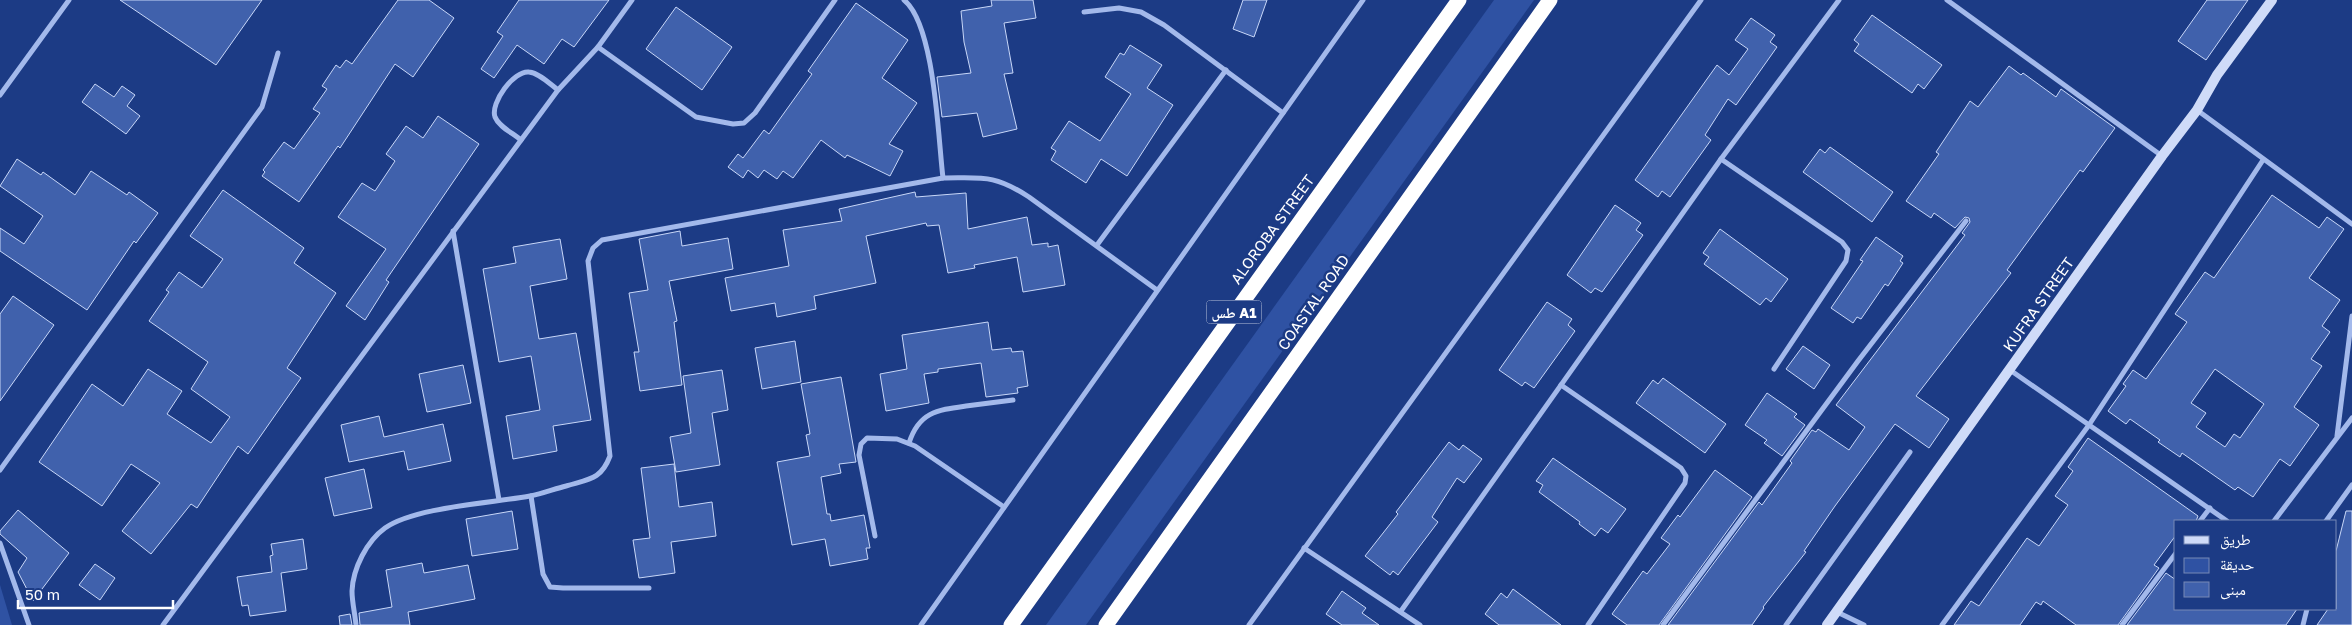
<svg xmlns="http://www.w3.org/2000/svg" width="2352" height="625" viewBox="0 0 2352 625" font-family="'Golos Text','Noto Naskh Arabic',sans-serif">
  <style>
    .green { fill: #2f52a3 }
    .building { fill: #4061ac; stroke: #c8d7f8; fill-rule: evenodd }
    .lines { fill: none; stroke-linecap: round; stroke-linejoin: round }
    .street { stroke: #a3b9eb; stroke-width: 5 }
    .secondary { stroke: #cfdbf8; stroke-width: 10 }
    .highway { stroke: #fff; stroke-width: 15 }
    .labels { text-anchor: middle; dominant-baseline: central; stroke-width: 5; stroke-linejoin: round; paint-order: stroke }
    .shield { fill: #1c3b85; stroke: #bbc4da; stroke-width: 1 }
    .shield-label { font-size: 14px; font-weight: bold; fill: #fff }
    .street-label { font-size: 15px; fill: #fff; stroke: #1c3b85 }
  </style>
  <rect width="100%" height="100%" fill="#1c3b85"/>
  <g class="green">
    <path d="M1494,0h40l-448,625h-40z"/>
    <path d="M0,585l12,40h-12z"/>
  </g>
  <g class="building">
    <path d="M120,0h142l-46,65z"/>
    <path d="M398,0h31l25,18 -41,59 -18,-13 -55,84 -2,-2 -39,56 -37,-26 3,-4 -2,-2 21,-28 10,7 26,-36 -7,-4 14,-20 -5,-3 14,-21 4,3 6,-8 6,4z"/>
    <path d="M519,0h90l-35,47 -12,-8 -18,25 -27,-19 -23,33 -13,-9 22,-33 -6,-4z"/>
    <path d="M991,0h42l3,18 -32,5 9,50 -9,1 13,55 -34,8 -6,-24 -35,4 -5,-40 34,-4 -7,-31 -3,-31 31,-5z"/>
    <path d="M1243,0h24l-13,37 -21,-8z"/>
    <path d="M2207,0h41l-42,60 -28,-19z"/>
    <path d="M856,3l52,37 -26,38 35,25 -28,41 14,7 -13,25 -43,-21 -2,3 -24,-18 -28,38 -10,-7 -6,8 -13,-9 -6,8 -10,-8 -5,8 -15,-11 10,-13 5,4 21,-28 5,4 43,-60 -4,-3z"/>
    <path d="M676,7l56,40 -30,43 -56,-41z"/>
    <path d="M1872,15l70,50 -18,24 -6,-5 -6,9 -58,-42 5,-7 -5,-4z"/>
    <path d="M1751,18l24,17 -5,7 7,5 -41,58 -8,-6 -23,36 6,5 -41,57 -8,-6 -4,6 -23,-17 82,-115 12,10 19,-26 -13,-9z"/>
    <path d="M1130,45l32,20 -15,23 26,17 -46,71 -26,-17 -15,24 -35,-23 5,-9 -5,-3 18,-27 31,20 31,-47 -26,-17 15,-24 4,2z"/>
    <path d="M2009,66l12,9 2,-2 33,24 5,-8 54,39 -32,44 -3,-2 -73,100 4,3 -95,123 33,23 -20,29 -34,-24 -60,82 -31,45 2,1 -43,55 1,1 -12,17h-84l91,-123 3,3 30,-42 -2,-2 22,-31 4,2 2,-3 31,21 16,-23 -29,-22 129,-170 -3,-2 8,-11 -1,-4 -4,-1 -10,11 -21,-15 -3,5 -25,-17 33,-47 -3,-2 34,-51 8,6z"/>
    <path d="M95,84l19,13 8,-11 13,9 -8,11 13,10 -14,18 -44,-32z"/>
    <path d="M438,116l41,28 -93,136 3,2 -24,38 -19,-14 40,-57 -48,-32 24,-34 13,8 20,-30 -9,-7 20,-28 17,12z"/>
    <path d="M1830,147l63,45 -21,30 -69,-50 17,-23 5,4z"/>
    <path d="M17,159l24,16 2,-3 32,23 16,-24 36,24 2,-3 29,21 -22,30 -2,-2 -47,69 -87,-59v-23l24,16 19,-28 -43,-30z"/>
    <path d="M223,190l81,58 -10,15 42,30 -49,75 14,10 -53,76 -10,-8 -41,62 -6,-4 -40,50 -29,-23 38,-48 -29,-19 -29,42 -63,-44 53,-78 31,22 25,-37 34,22 -15,23 44,29 19,-26 -39,-28 17,-27 -59,-41 20,-29 -3,-2 13,-18 23,16 21,-29 -33,-23z"/>
    <path d="M915,192l1,5 50,-4 2,36 59,-12 5,28 16,-2v4l10,-2 7,40 -42,7 -6,-35 -43,8 1,3 -27,5 -9,-48 -12,1 -1,-3 -60,13 10,47 -62,13 2,13 -39,8 -2,-14 -44,8 -6,-33 64,-12 -6,-36 59,-9 -3,-12z"/>
    <path d="M2272,195l47,33 8,-11 17,12 -35,49 31,22 -18,26 8,6 -19,27 11,7 -28,41 25,18 -29,41 -10,-7 -27,38 -15,-10 -3,3 -53,-37 -2,4 -22,-15 2,-2 -30,-21 -4,5 -18,-13 18,-25 -3,-2 10,-14 13,9 41,-57 -12,-8 30,-42 9,6zM2215,369l49,35 -24,34 -6,-4 -9,13 -29,-20 10,-14 -15,-10z"/>
    <path d="M1615,205l26,18 -5,7 7,5 -41,57 -7,-4 -4,5 -24,-18z"/>
    <path d="M1720,229l68,50 -17,23 -5,-4 -6,7 -56,-41 5,-7 -6,-4z"/>
    <path d="M680,231l2,15 46,-8 5,31 -64,12 8,40 -3,1 8,63 -42,6 -6,-39h5l-10,-59 19,-3 -9,-51z"/>
    <path d="M1876,237l27,19 -3,5 3,2 -15,23 -3,-2 -24,35 -4,-2 -4,6 -22,-15 32,-47 -3,-1z"/>
    <path d="M560,239l7,40 -37,7 9,53 37,-6 15,87 -38,6 4,25 -44,8 -7,-43 34,-6 -9,-54 -32,6 -16,-93 33,-6 -3,-16z"/>
    <path d="M13,296l41,29 -54,76v-87z"/>
    <path d="M1547,302l25,17 -4,6 7,6 -41,57 -9,-6 -3,4 -23,-16z"/>
    <path d="M988,322l4,28 19,-2 1,4 11,-1 5,35 -11,2 1,5 -32,4 -5,-34 -43,6v3l-14,2 5,29 -43,8 -6,-37 27,-5 -5,-34z"/>
    <path d="M795,341l6,41 -39,7 -7,-41z"/>
    <path d="M1803,346l27,19 -16,24 -28,-20z"/>
    <path d="M463,365l8,38 -44,9 -8,-38z"/>
    <path d="M722,370l6,40 -16,3 8,52 -44,7 -6,-35 21,-4 -8,-57z"/>
    <path d="M841,377l15,85 -17,2 2,9 -20,4 6,37h3l1,7 33,-6 6,33h-4l2,11 -38,7 -5,-27 -33,6 -15,-83 33,-6 -4,-21 4,-1 -9,-50z"/>
    <path d="M1663,378l63,46 -21,29 -69,-50 17,-23 5,4z"/>
    <path d="M1767,393l30,21 -3,3 11,8 -23,31 -18,-13 3,-3 -22,-15z"/>
    <path d="M379,416l5,21 59,-13 8,37 -43,9 -4,-19 -55,11 -8,-37z"/>
    <path d="M2088,438l110,78 -2,5h-20v14l-22,30 5,3 -41,57h-42l-33,-24 -2,4 -5,-3 -16,23h-66l17,-24 8,5 48,-68 12,8 29,-41 -13,-9 18,-25 -5,-4z"/>
    <path d="M1449,442l10,8 4,-5 19,14 -18,24 -7,-5 -25,39 6,5 -40,53 -5,-4 -3,4 -25,-19 33,-42 -2,-2z"/>
    <path d="M1553,458l73,51 -18,24 -7,-5 -6,8 -16,-12 1,-2 -41,-30 4,-7 -7,-4z"/>
    <path d="M674,464l5,43 33,-5 4,34 -45,6 4,31 -36,5 -6,-38 17,-2 -9,-70z"/>
    <path d="M364,469l8,39 -38,8 -9,-38z"/>
    <path d="M1715,470l37,27 -93,128h-32l-15,-11 31,-43 4,3 23,-30 -9,-6 17,-23 2,2z"/>
    <path d="M18,510l51,43 -36,48 -15,-29 9,-14 -27,-24v-3z"/>
    <path d="M512,511l6,38 -46,7 -6,-37z"/>
    <path d="M2346,511h6v114h-35l11,-16h8v-58z"/>
    <path d="M303,539l4,30 -26,4 5,38 -36,5 -2,-11 -6,1 -5,-29 35,-5 -2,-16 3,-1 -2,-11z"/>
    <path d="M422,563l2,10 44,-8 7,34 -67,13 2,13h-50l-1,-12 33,-6 -6,-37z"/>
    <path d="M95,564l20,14 -15,22 -21,-15z"/>
    <path d="M2166,573l10,7v29h121l-11,16h-159z"/>
    <path d="M1513,589l48,36h-62l-14,-11 16,-21 6,5z"/>
    <path d="M1342,591l24,17 -4,5 17,12h-37l-16,-11z"/>
    <path d="M350,614l2,11h-12l-1,-9z"/>
  </g>
  <g class="lines">
    <g class="street">
      <path d="M904,0c31,25 34,138 39,178"/>
      <path d="M1947,0l215,156"/>
      <path d="M1084,12l35,-4 22,4 23,13 119,88"/>
      <path d="M598,47l98,70 37,7 11,-1 11,-10 80,-113"/>
      <path d="M0,95l69,-95"/>
      <path d="M2197,110l155,114"/>
      <path d="M521,140c-8,-7 -22,-13 -26,-23 -5,-14 19,-47 34,-45 10,1 21,12 29,18"/>
      <path d="M1721,159l121,83 6,8 -2,11 -72,108"/>
      <path d="M453,231l46,269"/>
      <path d="M1097,245l129,-175"/>
      <path d="M2010,370l217,151"/>
      <path d="M1561,385l120,83 5,8 -1,7 -97,142"/>
      <path d="M2337,436l15,-120"/>
      <path d="M909,443c10,-31 28,-33 57,-37 16,-2 31,-4 47,-6"/>
      <path d="M0,470l262,-363 16,-54"/>
      <path d="M531,496l12,78 7,13 13,1h86"/>
      <path d="M2200,521l10,-13"/>
      <path d="M2274,521l78,-103"/>
      <path d="M2326,521l26,-36"/>
      <path d="M875,536l-16,-81 2,-11 6,-6 30,1 18,7 89,61"/>
      <path d="M0,543l29,82"/>
      <path d="M1304,548l116,77"/>
      <path d="M1401,611l320,-452 118,-159"/>
      <path d="M1837,612l27,13"/>
      <path d="M163,625l395,-535 40,-43 34,-47"/>
      <path d="M356,625c-1,-11 -4,-23 -4,-34 1,-23 15,-50 33,-63 30,-21 107,-25 145,-32 12,-2 24,-7 36,-10 23,-7 35,-6 44,-30l-22,-195 5,-13 9,-8 341,-62c39,0 51,-4 86,19l128,93"/>
      <path d="M921,625l442,-625"/>
      <path d="M1249,625l452,-625"/>
      <path d="M1663,625l195,-264 108,-140"/>
      <path d="M1786,625l124,-173"/>
      <path d="M1942,625l147,-200 174,-265"/>
      <path d="M2122,625l54,-72"/>
      <path d="M2303,625l4,-16"/>
    </g>
    <path class="secondary" d="M1827,625l335,-469 35,-46 20,-35 55,-75"/>
    <g class="highway">
      <path d="M1011,625l448,-625"/>
      <path d="M1106,625l444,-625"/>
    </g>
  </g>
  <g class="labels">
    <rect class="shield" x="1206.5" y="300.5" width="55" height="23" rx="4"/>
    <g class="shield-label">
      <text x="1234" y="312">طس A1</text>
    </g>
    <g class="street-label">
      <text transform="translate(1272 229) rotate(-54)">ALOROBA STREET</text>
      <text transform="translate(1313 302) rotate(-55)">COASTAL ROAD</text>
      <text transform="translate(2038 304) rotate(-55)">KUFRA STREET</text>
    </g>
  </g>
  <rect x="2174" y="520" width="162" height="90" fill="#1c3b85" stroke="#7789b6"/>
  <rect x="2184" y="536" width="25" height="8" fill="#cfdbf8" stroke="#7789b6"/>
  <text x="2220" y="545" font-size="15" fill="#ffffff">طريق</text>
  <rect x="2184" y="558" width="25" height="15" fill="#2f52a3" stroke="#7789b6"/>
  <text x="2220" y="570" font-size="15" fill="#ffffff">حديقة</text>
  <rect x="2184" y="582" width="25" height="15" fill="#4061ac" stroke="#7789b6"/>
  <text x="2220" y="595" font-size="15" fill="#ffffff">مبنى</text>
  <path d="M18 600v8h155v-8" fill="none" stroke="#ffffff" stroke-width="2.5"/>
  <text x="25" y="600" font-size="15" fill="#ffffff" stroke="#1c3b85" stroke-width="4" paint-order="stroke">50 m</text>
</svg>
